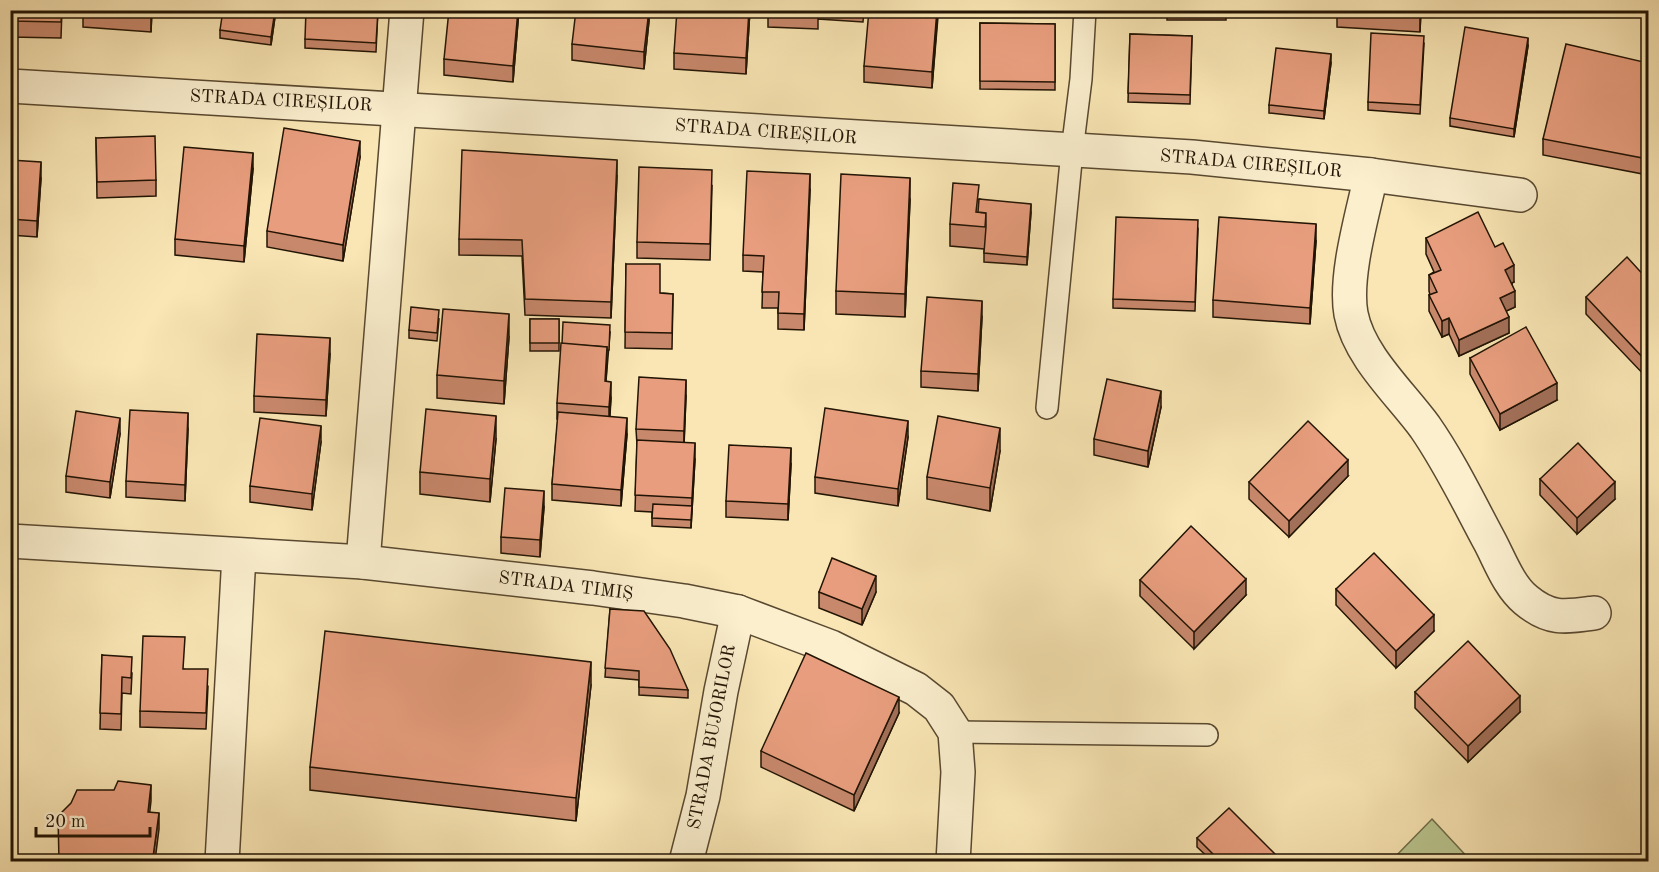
<svg xmlns="http://www.w3.org/2000/svg" width="1659" height="872" viewBox="0 0 1659 872" font-family="'Old Standard TT',serif">
  <style>
    .green { fill: #bac690; stroke: #6e6d4a; stroke-width: 1.5 }
    .lines { fill: none; stroke-linecap: round; stroke-linejoin: round }
    .service-casing { stroke: #584830; stroke-width: 24 }
    .minor-casing { stroke: #584830; stroke-width: 36 }
    .service { stroke: #fbefce; stroke-width: 21 }
    .minor { stroke: #fbefce; stroke-width: 33 }
    .wall { fill: #c8886c; stroke: #221404; stroke-width: 1.5 }
    .shaded-wall { fill: #a26f58; stroke: #221404; stroke-width: 1.5 }
    .building { fill: #e89e7e; stroke: #221404; stroke-width: 1.5 }
    .labels { text-anchor: middle; dominant-baseline: central; stroke-width: 4.5; stroke-linejoin: round; paint-order: stroke }
    .street-label { font-size: 18px; fill: #221404; stroke: #fbefce }
  </style>
  <rect width="100%" height="100%" fill="#f9e6b4"/>
  <filter id="stains"><feTurbulence type="fractalNoise" baseFrequency=".00333" numOctaves="4"/><feColorMatrix values="0 0 0 0 .2 0 0 0 0 .09 0 0 0 0 .02 0 0 0 .5 -.17"/></filter>
  <radialGradient id="worn" r=".72"><stop offset=".6" stop-color="#630" stop-opacity="0"/><stop offset="1" stop-color="#630" stop-opacity=".3"/></radialGradient>
  <path class="green" d="M1432,819l39,42h-80z"/>
  <g class="lines">
    <g class="service-casing">
      <g id="service">
        <path d="M1047,408l25,-257 9,-72 4,-69"/>
        <path d="M955,732l252,3"/>
      </g>
    </g>
    <g class="minor-casing">
      <g id="minor">
        <path d="M10,86l1182,71 179,18 149,20"/>
        <path d="M1371,175c-8,38 -27,101 -20,139 8,42 49,79 74,113 25,36 44,76 65,115 10,19 19,44 36,58 24,20 39,17 68,13"/>
        <path d="M10,541l353,21 230,26 91,13 54,11 93,35 85,42 23,18 16,25 3,40 -5,90"/>
        <path d="M363,562l44,-552"/>
        <path d="M222,862l17,-307"/>
        <path d="M686,862l17,-66 18,-105 17,-79"/>
      </g>
    </g>
    <use href="#service" class="service"/>
    <use href="#minor" class="minor"/>
  </g>
  <g class="wall">
    <path d="M10,10h52l-1,28 -51,-1z"/>
    <path d="M83,10h69l-1,22 -68,-5z"/>
    <path d="M276,10l-5,35 -51,-7v-8z"/>
    <path d="M378,10l-2,42 -71,-4v-9z"/>
    <path d="M519,10l-6,72 -69,-7v-16z"/>
    <path d="M649,10v11l-5,48 -72,-9v-16z"/>
    <path d="M750,10l-4,64 -72,-5v-16z"/>
    <path d="M768,10h96l-1,12 -45,-3v-6v16l-50,-2z"/>
    <path d="M938,10l-6,78 -68,-6v-16z"/>
    <rect x="1167" y="10" width="59" height="10"/>
    <path d="M1261,10h48v7l-48,-2z"/>
    <path d="M1337,10h84l-1,22 -83,-5z"/>
    <path d="M980,23l75,1v66l-75,-1z"/>
    <path d="M1130,34l62,2 -2,68 -62,-2z"/>
    <path d="M1424,44l-4,70 -52,-4v-8z"/>
    <path d="M1528,46l-14,91 -64,-11v-8z"/>
    <path d="M1331,63l-7,56 -55,-6v-8z"/>
    <path d="M1648,63v112l-105,-20v-16z"/>
    <path d="M96,138l60,42v16l-59,2z"/>
    <path d="M360,157l-17,104 -76,-14v-16z"/>
    <path d="M10,160l31,18 -4,59 -27,-2z"/>
    <path d="M253,169l-9,93 -69,-7v-16z"/>
    <path d="M617,176l-6,142 -86,-3 -3,-59 -63,-1v-16z"/>
    <path d="M712,186l-2,74 -73,-2v-16z"/>
    <path d="M810,190l-6,140 -26,-1v-21h-16l1,-36 -20,-1v-16z"/>
    <path d="M979,199l52,13 -4,53 -43,-3v-13l-34,-3v-22z"/>
    <path d="M910,200l-5,117 -69,-3v-23z"/>
    <path d="M1198,229l-3,82 -82,-3v-9z"/>
    <path d="M1426,238l69,9 19,35 -2,1 3,24 -9,4 3,22 -50,23 -10,-22 -7,3 -13,-26v-16h1l-1,-4v-16l5,-3 -8,-18z"/>
    <path d="M1316,241l-6,83 -97,-7v-17z"/>
    <path d="M626,264l34,29 13,1 -1,55 -47,-1z"/>
    <path d="M1648,280v99l-62,-65v-17z"/>
    <path d="M982,317l-4,74 -57,-4v-16z"/>
    <path d="M439,319l-2,22 -28,-3v-8z"/>
    <rect x="530" y="319" width="29" height="32"/>
    <path d="M610,333l-4,48 5,17 -1,18 17,18 -6,72 -69,-6v-16l6,-65h-1v-16z"/>
    <path d="M509,337l-5,67 -67,-6v-23z"/>
    <path d="M330,354l-4,62 -72,-4v-16z"/>
    <path d="M1470,358l87,42 -57,30 -30,-56z"/>
    <path d="M686,396l-2,46 11,17 -4,69 -39,-2v-14l-17,-1 2,-66 -1,-16z"/>
    <path d="M1161,407l-13,60 -54,-12v-16z"/>
    <path d="M188,429l-3,72 -59,-4v-16z"/>
    <path d="M120,434l-10,64 -44,-6v-16z"/>
    <path d="M908,437l-10,69 -83,-13v-16z"/>
    <path d="M496,439l-6,63 -70,-8v-22z"/>
    <path d="M321,442l-9,68 -62,-8v-16z"/>
    <path d="M1000,451l-10,60 -63,-12v-22z"/>
    <path d="M791,464l-3,56 -62,-3v-16z"/>
    <path d="M1348,476l-59,61 -40,-38v-17z"/>
    <path d="M1540,479l75,20 -38,35 -37,-39z"/>
    <path d="M544,507l-4,50 -39,-4v-16z"/>
    <path d="M1140,580l106,15 -52,54 -54,-53z"/>
    <path d="M1336,589l98,42 -38,37 -60,-63z"/>
    <path d="M819,592h57l-14,33 -43,-17z"/>
    <path d="M610,609l78,81v8l-49,-3v-15l-34,-3z"/>
    <path d="M102,655l30,18 -1,21 -9,-1 -1,37 -21,-1z"/>
    <path d="M184,669l24,17 -2,43 -66,-2v-16z"/>
    <path d="M591,685l-15,136 -266,-31v-23z"/>
    <path d="M1415,692l105,20 -52,50 -53,-54z"/>
    <path d="M899,713l-45,98 -93,-44v-16z"/>
    <path d="M1197,838l85,23h-70l-15,-14z"/>
  </g>
  <g class="shaded-wall">
    <path d="M151,10h1l-1,22z"/>
    <path d="M275,10h1l-5,35v-8z"/>
    <path d="M518,10h1l-6,72v-16z"/>
    <path d="M649,10v11l-5,48v-17z"/>
    <path d="M749,10h1l-4,64v-16z"/>
    <path d="M937,10h1v7l-6,71v-16z"/>
    <path d="M1420,10h1l-1,22z"/>
    <path d="M1528,38v8l-14,91v-8z"/>
    <path d="M1331,54v9l-7,56v-8z"/>
    <path d="M360,141v16l-17,104v-16z"/>
    <path d="M253,153v16l-9,93v-16z"/>
    <path d="M617,160v16l-6,142v-16z"/>
    <path d="M41,162v16l-4,59v-16z"/>
    <path d="M810,174v16l-6,140v-16z"/>
    <path d="M910,178v22l-5,117v-23z"/>
    <path d="M1031,204v8l-4,53v-8z"/>
    <path d="M1316,224v17l-6,83v-16z"/>
    <path d="M1514,265v17l-9,4v-16z"/>
    <path d="M1515,291v16l-15,7v-16z"/>
    <path d="M982,301v16l-4,74v-17z"/>
    <path d="M509,314v23l-5,67v-23z"/>
    <path d="M1509,317v16l-50,23v-16z"/>
    <path d="M1449,318v16l-7,3v-16z"/>
    <path d="M330,338v16l-4,62v-16z"/>
    <path d="M607,347v16l-2,34v-16z"/>
    <path d="M686,380v16l-2,51v-16z"/>
    <path d="M611,382v16l-2,25v-16z"/>
    <path d="M1557,383v17l-57,30v-16z"/>
    <path d="M1161,391v16l-13,60v-16z"/>
    <path d="M188,413v16l-3,72v-16z"/>
    <path d="M496,416v23l-6,63v-23z"/>
    <path d="M120,418v16l-10,64v-16z"/>
    <path d="M627,418v16l-6,72v-16z"/>
    <path d="M908,421v16l-10,69v-17z"/>
    <path d="M321,426v16l-9,68v-16z"/>
    <path d="M1000,428v23l-10,60v-23z"/>
    <path d="M695,443v16l-4,69 1,-30z"/>
    <path d="M791,448v16l-3,56v-16z"/>
    <path d="M1348,460v16l-59,61v-16z"/>
    <path d="M1615,482v17l-38,35v-16z"/>
    <path d="M544,491v16l-4,50v-17z"/>
    <path d="M876,576v16l-14,33v-16z"/>
    <path d="M1246,579v16l-52,54v-17z"/>
    <path d="M1434,615v16l-38,37v-17z"/>
    <path d="M591,662v23l-15,136v-23z"/>
    <path d="M1520,696v16l-52,50v-16z"/>
    <path d="M899,697v16l-45,98v-16z"/>
    <path d="M151,785v16l-3,27v-16z"/>
    <path d="M159,813v16l-4,32 -2,-4z"/>
  </g>
  <g class="building">
    <path d="M10,10h52l-1,12 -51,-1z"/>
    <path d="M83,10h68v6z"/>
    <path d="M223,10h52l-4,27 -51,-7z"/>
    <path d="M306,10h72l-2,33 -71,-4z"/>
    <path d="M449,10h69l-5,56 -69,-7z"/>
    <path d="M576,10h73l-5,42 -72,-8z"/>
    <path d="M677,10h72l-3,48 -72,-5z"/>
    <path d="M769,10h49v3z"/>
    <path d="M818,10h45v3z"/>
    <path d="M869,10h68l-5,62 -68,-6z"/>
    <path d="M1338,10h82v6z"/>
    <path d="M980,23l75,1v58l-75,-1z"/>
    <path d="M1465,27l63,11 -14,91 -64,-11z"/>
    <path d="M1371,33l53,3 -4,69 -52,-3z"/>
    <path d="M1130,34l62,2 -2,59 -62,-2z"/>
    <path d="M1566,44l82,19v96l-105,-20z"/>
    <path d="M1276,48l55,6 -7,57 -55,-6z"/>
    <path d="M284,128l76,13 -17,104 -76,-14z"/>
    <path d="M155,136l1,44 -59,2 -1,-44z"/>
    <path d="M184,147l69,6 -9,93 -69,-7z"/>
    <path d="M462,150l155,10 -6,142 -86,-3 -3,-59 -63,-1z"/>
    <path d="M10,160l31,2 -4,59 -27,-2z"/>
    <path d="M639,167l73,3 -2,74 -73,-2z"/>
    <path d="M747,171l63,3 -6,140 -26,-1 1,-21h-17l2,-36 -21,-1z"/>
    <path d="M841,174l69,4 -5,116 -69,-3z"/>
    <path d="M953,183l26,2 -3,27 10,1 -1,14 -35,-3z"/>
    <path d="M979,199l52,5 -4,53 -43,-4 2,-26v-14l-8,-1z"/>
    <path d="M1478,212l17,35 8,-4 11,22 -9,5 10,21 -15,7 9,19 -50,23 -10,-22 -7,3 -13,-26 8,-3 -8,-17 12,-5 -15,-32z"/>
    <path d="M1116,217l82,3 -3,82 -82,-3z"/>
    <path d="M1219,217l97,7 -6,84 -97,-8z"/>
    <path d="M1627,257l21,23v83l-62,-66z"/>
    <path d="M626,264h34v29l13,1 -1,39 -47,-1z"/>
    <path d="M927,297l55,4 -4,73 -57,-3z"/>
    <path d="M411,307l28,3 -2,23 -28,-3z"/>
    <path d="M443,309l66,5 -5,67 -67,-6z"/>
    <rect x="530" y="319" width="29" height="24"/>
    <path d="M563,322l47,3 -1,25h-2v-3l-45,-3z"/>
    <path d="M1526,327l31,56 -57,31 -30,-56z"/>
    <path d="M257,334l73,4 -4,62 -72,-4z"/>
    <path d="M561,343l46,4 -2,34 6,1 -2,25 -52,-4z"/>
    <path d="M639,377l47,3 -2,51 -48,-2z"/>
    <path d="M1107,379l54,12 -13,60 -54,-12z"/>
    <path d="M825,408l83,13 -10,68 -83,-12z"/>
    <path d="M426,409l70,7 -6,63 -70,-7z"/>
    <path d="M130,410l58,3 -3,72 -59,-4z"/>
    <path d="M76,411l44,7 -10,64 -44,-6z"/>
    <path d="M558,412l69,6 -6,72 -69,-6z"/>
    <path d="M938,416l62,12 -10,60 -63,-11z"/>
    <path d="M260,418l61,8 -9,68 -62,-8z"/>
    <path d="M1308,421l40,39 -59,61 -40,-39z"/>
    <path d="M637,440l58,3 -3,55 -57,-3z"/>
    <path d="M1578,443l37,39 -38,36 -37,-39z"/>
    <path d="M729,445l62,3 -3,56 -62,-3z"/>
    <path d="M505,488l39,3 -4,49 -39,-3z"/>
    <path d="M653,504l39,2 -1,14 -39,-2z"/>
    <path d="M1191,526l55,53 -52,53 -54,-52z"/>
    <path d="M1374,553l60,62 -38,36 -60,-62z"/>
    <path d="M832,558l44,18 -14,33 -43,-17z"/>
    <path d="M610,609l34,2 26,38 18,41 -49,-3v-16l-34,-3z"/>
    <path d="M325,631l266,31 -15,136 -266,-31z"/>
    <path d="M143,636l42,1 -2,32h25l-2,44 -66,-2z"/>
    <path d="M1468,641l52,55 -52,50 -53,-54z"/>
    <path d="M806,653l93,44 -45,98 -93,-44z"/>
    <path d="M102,655l30,2 -1,21 -9,-1 -1,37 -21,-1z"/>
    <path d="M118,781l33,4 -3,27 11,1 -6,44 11,1v3h-105l-1,-45 13,-13 6,-13h37z"/>
    <path d="M1229,808l53,53h-62l-23,-23z"/>
  </g>
  <g class="labels">
    <g class="street-label">
      <text transform="translate(281 101) rotate(3)">STRADA CIREȘILOR</text>
      <text transform="translate(766 132) rotate(4)">STRADA CIREȘILOR</text>
      <text transform="translate(1251 164) rotate(5)">STRADA CIREȘILOR</text>
      <text transform="translate(566 586) rotate(7)">STRADA TIMIȘ</text>
      <text transform="translate(712 737) rotate(-79)">STRADA BUJORILOR</text>
    </g>
  </g>
  <rect width="1659" height="872" fill="none" stroke="#f9e6b4" stroke-width="36"/>
  <rect x="12" y="12" width="1635" height="848" fill="none" stroke="#221404" stroke-width="3"/>
  <rect x="18" y="18" width="1623" height="836" fill="none" stroke="#221404" stroke-width="1.5"/>
  <path d="M36 827v9h114v-9" fill="none" stroke="#221404" stroke-width="3"/>
  <text x="45" y="827" font-size="18" fill="#221404" stroke="#fbefce" stroke-width="4.5" paint-order="stroke">20 m</text>
  <rect width="100%" height="100%" filter="url(#stains)"/>
  <rect width="100%" height="100%" fill="url(#worn)"/>
</svg>
